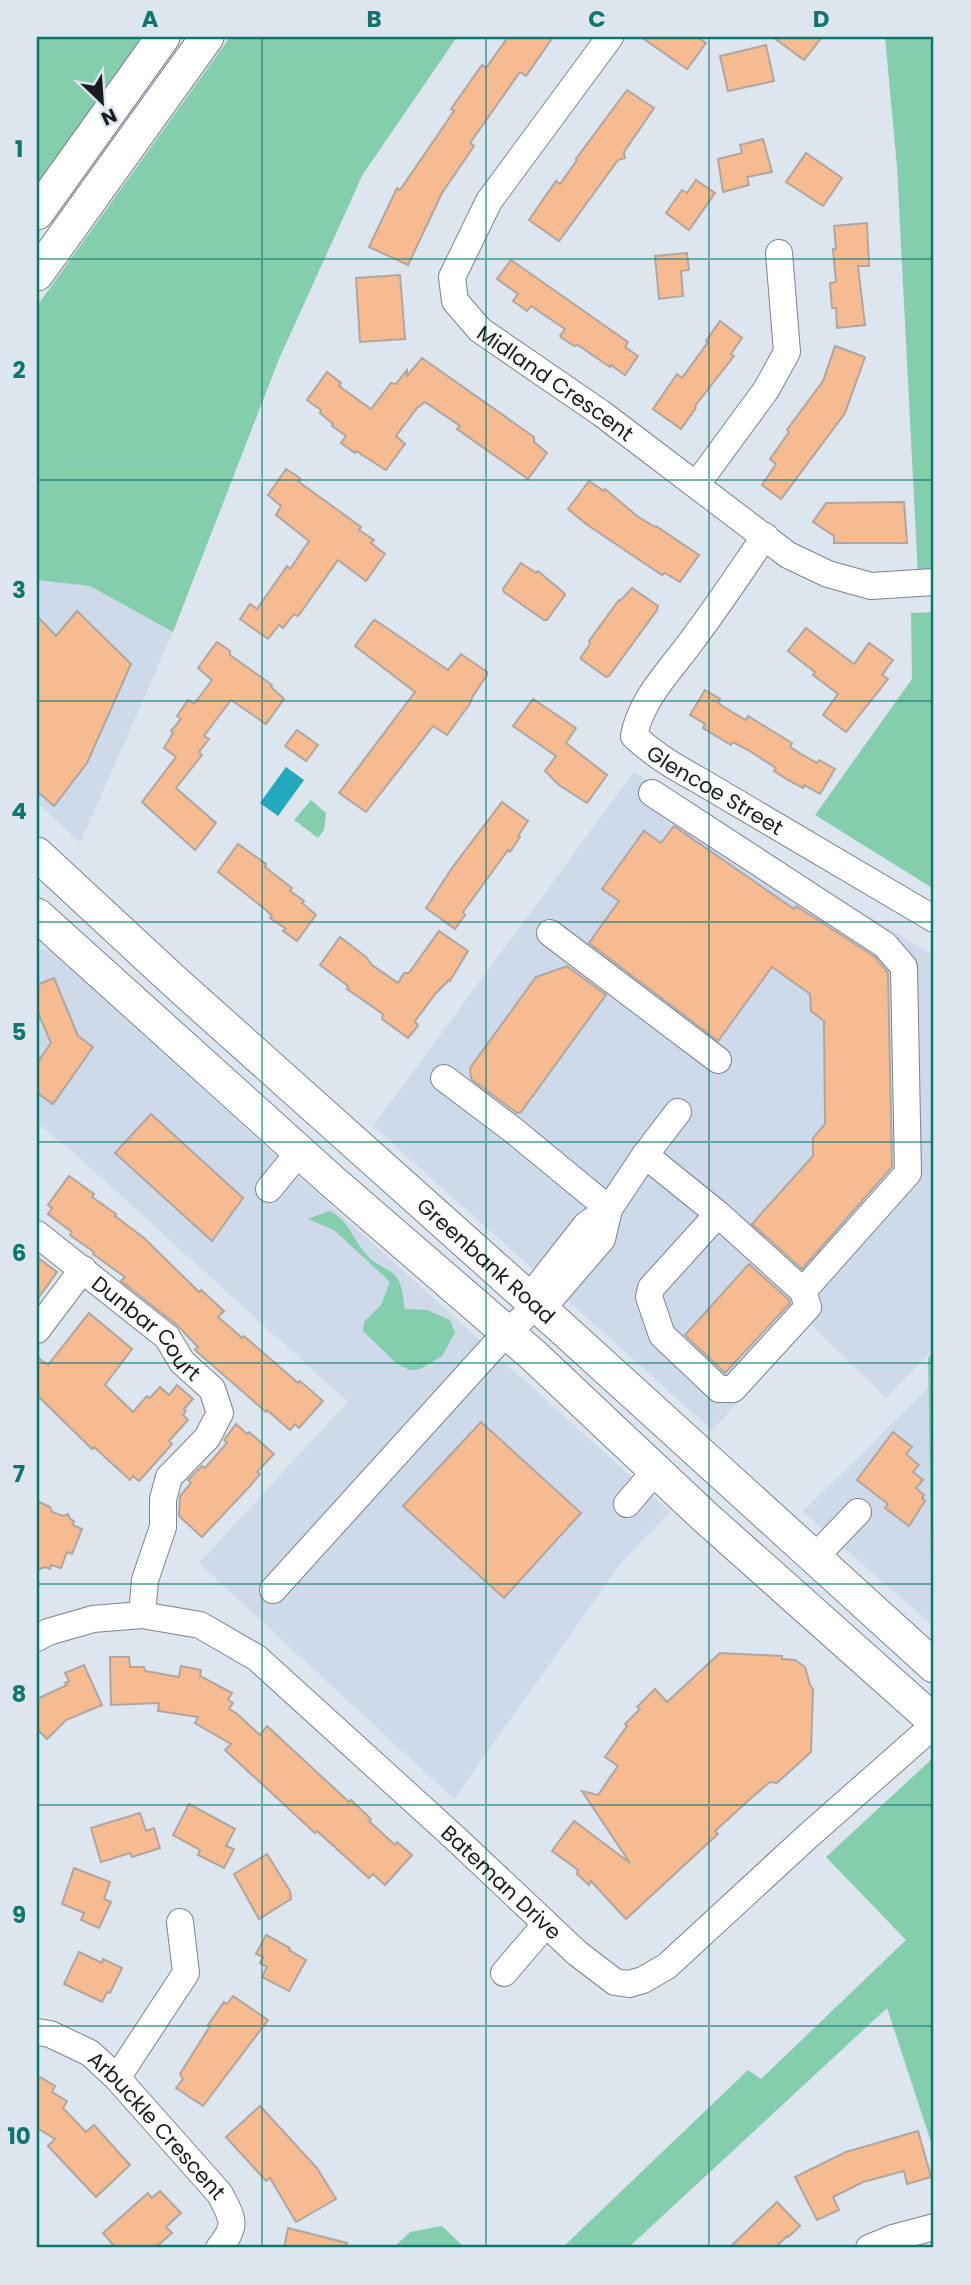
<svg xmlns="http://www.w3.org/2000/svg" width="971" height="2285" viewBox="0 0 971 2285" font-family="Poppins,sans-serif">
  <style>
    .built { fill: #cedaea }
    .green { fill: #85cead }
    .water { fill: #23a9bd }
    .building { fill: #f7bb92; stroke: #b0a69f; stroke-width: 2 }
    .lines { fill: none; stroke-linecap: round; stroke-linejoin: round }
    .minor-casing { stroke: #7d848d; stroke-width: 28 }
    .major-casing { stroke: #7d848d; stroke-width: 35 }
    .minor { stroke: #fff; stroke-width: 26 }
    .major { stroke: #fff; stroke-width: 33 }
    .grid { fill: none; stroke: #0f766e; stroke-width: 2; stroke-opacity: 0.55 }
    .labels { text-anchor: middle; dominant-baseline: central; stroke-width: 5; stroke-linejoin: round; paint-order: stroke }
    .street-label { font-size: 21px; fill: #1a1c1f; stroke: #dde5ee }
    .neatline { fill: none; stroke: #0f766e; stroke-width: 2.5 }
    .grid-label { font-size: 23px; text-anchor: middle; font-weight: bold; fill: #0f766e }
  </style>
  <rect width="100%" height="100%" fill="#dde5ee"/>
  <g class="built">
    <path d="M37,580l53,6 83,46 -93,211 -43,-41z"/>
    <path d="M634,772l300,184v393l-48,49 -75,-74 -99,106 -339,-304z"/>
    <path d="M39,948l14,3 264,242 353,319 -49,51 -167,236 -255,-236 149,-161 -273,-248 -38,-31v-174z"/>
    <path d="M928,1388l4,237 -129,-113z"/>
  </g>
  <g class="green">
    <path d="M37,37h107l-107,151z"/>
    <path d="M230,37h227l-94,137 -84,185 -106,273 -83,-46 -53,-6v-274z"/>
    <path d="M885,37h45l4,42v496l-16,1 -21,-409z"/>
    <path d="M934,612v277l-119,-74 97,-136 -1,-66z"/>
    <path d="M311,800l15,13 -2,17 -6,8 -24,-18z"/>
    <path d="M329,1211c23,10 25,35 44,50 9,7 21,9 26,20 4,9 4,19 6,28l22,1 23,10 5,13 -13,23 -22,13 -11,1 -13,-7 -33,-32 1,-9 17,-17 9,-23 -56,-52 -26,-11z"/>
    <path d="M934,1351v277l-2,-3 -4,-267z"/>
    <path d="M934,1757v394l-47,-143 -259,240h-66l186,-178 13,9 145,-139 -80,-83z"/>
    <path d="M442,2226l23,22h-72l17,-16z"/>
  </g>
  <path class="water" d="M286,767l18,13 -26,36 -18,-13z"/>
  <g class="building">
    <path d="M508,37h45l-27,39 -6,-4 -50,71 4,3 -32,47 -34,72 -39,-18 28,-59 3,2 54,-79 -3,-2 31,-44 4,3z"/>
    <path d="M641,37h56l9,6 -19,26z"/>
    <path d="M773,37h49l-18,23z"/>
    <path d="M766,45l8,36 -46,10 -8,-35z"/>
    <path d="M627,90l27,18 -30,44 1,6 -7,2 -59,81 -30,-21 27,-39 4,3 17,-24 -1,-1z"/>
    <path d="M763,139l9,33 -25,5 2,8 -26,7 -5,-33 24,-6 -2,-8z"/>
    <path d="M806,153l36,25 -19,28 -37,-24z"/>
    <path d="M696,180l19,13 -26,37 -23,-17 16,-23 5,3z"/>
    <path d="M867,223l2,43h-11l7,59 -28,3 -1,-20h-4l-2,-25 6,-1 -3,-33h3l-2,-23z"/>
    <path d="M687,253l2,17 -8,1 2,25 -24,3 -4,-43z"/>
    <path d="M511,260l117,82 -3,5 13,9 -13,19 -14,-10 -1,2 -32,-22 -4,1 -12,-8 -2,-2 5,-7 -34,-23 -4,5 -14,-10 5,-7 -21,-15z"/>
    <path d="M400,275l5,64 -45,3 -4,-64z"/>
    <path d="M720,321l22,17 -11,16 3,2 -39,50 1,2 -15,21 -28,-20 24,-35 5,4 26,-36 -2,-1z"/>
    <path d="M835,346l30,11 -20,56 -64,86 -19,-14 14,-21 -6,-5 19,-27 -2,-2 36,-49z"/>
    <path d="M422,358l112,79v5l13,11 -19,26 -71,-50 3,-3 -35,-24 -8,6 -21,28 9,8 -19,26 -2,-1 -28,-18 -1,2 -14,-10 5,-7 -14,-10 1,-2 -13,-11 1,-3 -14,-10 20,-28 14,11 -2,3 32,23 20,-26 5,1 11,-14v6z"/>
    <path d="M286,469l14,9 -1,4 62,45 -2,3 15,10 -3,3 14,11 -19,27 -28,-21 -39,55 -2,1 -3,-2 -11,14 -4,-3 -11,14 -28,-20 10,-15 7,5 30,-43 3,3 19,-28 -33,-26 5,-9 -13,-11z"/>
    <path d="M589,481l15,10 1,-2 32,27 18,11 1,-1 43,29 -19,27 -15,-9 -3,2 -76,-51 -18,-15z"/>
    <path d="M904,502l3,41h-73v-7l-21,-14 13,-19z"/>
    <path d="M521,563l15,10 2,-2 26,22 1,2 -18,25h-3l-40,-28 -1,-3z"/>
    <path d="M632,588l26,18 -1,4 -48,66 -3,1 -25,-18v-2l9,-13 -1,-3 30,-41 1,1z"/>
    <path d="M77,611l54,53 -44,99 -33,43 -17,-15v-175l19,20z"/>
    <path d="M375,620l73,50 13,-16 26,18v3l-14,21 -4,9 -22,30 -14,-9 -67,86 -27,-19 76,-101 -60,-46 18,-25z"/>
    <path d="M806,628l48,36 15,-21 24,17 -11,15 6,4 -42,53 -23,-17 15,-21 -25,-19 2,-3 -27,-21z"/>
    <path d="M217,642l13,9v4l42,30 -1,2 13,12 -18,25 -35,-24 -27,36 5,3 -10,13 3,3 -26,33 40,35 -21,27 -53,-48 34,-45 -12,-9 9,-15 -2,-2 10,-12 -4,-3 11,-16 6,4 18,-24 -14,-12z"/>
    <path d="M705,690l15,9 -2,4 14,9 14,8 2,-4 44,27 -2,4 13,8 14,8 2,-3 16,9 -15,25 -16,-9 -1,3 -15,-8 -14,-9 2,-3 -28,-18 -15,-8 -2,3 -28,-17 2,-4 -15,-9z"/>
    <path d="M533,699l43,29 -10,15 41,32 -20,28 -28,-18 -14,-14 11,-15 -43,-30z"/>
    <path d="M297,730l21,15 -12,16 -21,-15z"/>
    <path d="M502,802l26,19 -10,15 2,1 -10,15 -2,-2 -45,62 2,3 -10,14 -29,-21 26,-40z"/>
    <path d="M674,826l120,83 2,-3 79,51 13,16 4,194 -90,102 -50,-45 61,-68v-18l12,-14 -1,-103 -13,-10 -1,-17 -38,-27 -54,74 -129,-98 30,-42 -17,-12 42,-58 17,12z"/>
    <path d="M238,844l28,20 -1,3 27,21 -2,3 14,10 -2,2 14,12 -19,26 -14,-10 3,-2 -16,-11 2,-2 -6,-6 -48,-38z"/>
    <path d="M439,931l29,20 -18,30 -1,-1 -13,13 -21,28 3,5 -10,12 -26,-19 1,-5 -36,-25 1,-3 -28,-21 20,-28 26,20 6,8 26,18 6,-10h5z"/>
    <path d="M567,966l39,29 -85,117 -4,1 -46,-34 -1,-11 66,-91z"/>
    <path d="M54,978l24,58 15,11 -40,57 -16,-11v-30l14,-20 -14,-33v-25z"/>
    <path d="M151,1114l92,84 -31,43 -97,-88z"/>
    <path d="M69,1176l25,18 -2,3 24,17 -1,2 29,22 55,54 2,-2 23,21 -6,6 13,11 11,10 2,-2 54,47 2,-2 23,20 -24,27 -4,-4 -5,6 -23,-20 -1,2 -71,-62 3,-3 -21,-22 -56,-44 4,-4 -32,-23 1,-2 -24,-17 2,-3 -24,-18 4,-6 -4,-3z"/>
    <path d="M37,1257l20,15 -20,28z"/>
    <path d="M749,1264l40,36 1,3 -65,70 -40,-38z"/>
    <path d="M89,1313l43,36 -27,36 28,27 14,-16 3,2 10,-11 9,8 8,-10 16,14 -9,10 2,2 -3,4 5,5 -19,21 3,3 -33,37 -6,-5 -3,4 -36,-33 -2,2 -55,-54v-38l11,8z"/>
    <path d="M481,1422l100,91 -77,85 -101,-92z"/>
    <path d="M236,1424l11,10 2,-2 25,22 -17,18 3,2 -10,12 -48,51 -23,-21 1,-20 11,-13 -3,-3 14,-14 3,2 22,-25 -3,-3z"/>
    <path d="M893,1432l19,15 -6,7 13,11 -6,7 10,8 -7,8 8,7 -2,3 3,3 -16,25 -24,-18 3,-4 -31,-24z"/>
    <path d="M37,1501l13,6 2,5 11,4 5,-2 2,5 4,2 -1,4 9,4 -10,25 -5,-2 -6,16 -10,-3 -1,4 -5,-2 -8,3z"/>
    <path d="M720,1653l62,3v3l13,1 10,7 5,18 3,4 -2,63 -34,31 -7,-1 -20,17 -35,32 3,3 -92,85 -35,-38 -2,4 -12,-11 1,-4 -26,-19 22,-30 56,42 -48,-72 16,4 20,-29 -13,-9 22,-31 -2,-2 15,-15 -3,-2 18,-18 12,13z"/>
    <path d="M110,1657h19l1,10h14l1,4 34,6 2,-11 20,4 -1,6 32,17 -4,7 5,3 -4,6 7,4 24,22 7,-9 82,76 2,-2 20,19 -2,2 26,24 2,-3 15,13 -27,30 -12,-11 -4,4 -52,-47 -2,2 -90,-83 6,-6 -36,-21 3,-6 -40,-6 1,-8 -48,2z"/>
    <path d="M84,1665l18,40 -36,15 -19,19 -10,-10v-30l30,-14 -2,-2 4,-2 -4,-8z"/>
    <path d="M189,1804l46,25 -9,17 8,3 -10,19 -26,-13 2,-5 -27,-15z"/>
    <path d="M140,1813l6,18 8,-3 6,20 -28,9 -2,-4 -29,9 -10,-34z"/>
    <path d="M267,1854l23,37 1,8 -32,20 -25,-45z"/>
    <path d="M74,1868l36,14 -6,17 7,3 -12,26 -18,-8 3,-7 -22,-9z"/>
    <path d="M266,1935l24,13 -1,2 17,10 -17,31 -27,-14 5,-10 -7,-4 3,-6 -7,-3z"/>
    <path d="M79,1952l23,11 1,-4 19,9 -12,25 -3,-1 -5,10 -38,-18z"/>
    <path d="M233,1996l35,24 -65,86 -27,-18 7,-9 -3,-5 30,-48 -2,-1 16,-23 3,2z"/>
    <path d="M37,2075l18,11 -3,6 15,9 -4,7 23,24 8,-7 36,40 -34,32 -48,-51 7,-7 -18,-11z"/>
    <path d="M260,2106l57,62 19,31 -40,23 -26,-44 -4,3 -40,-44z"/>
    <path d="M918,2131l13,46 -24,7 -3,-13 -41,11 -30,15 6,13 -22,10 -22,-43 51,-25z"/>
    <path d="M160,2191l21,22 -15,14 6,6 -17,15h-39l-13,-15 45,-40 4,5z"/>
    <path d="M777,2202l23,24 -12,11 -1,-1 -12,12h-46z"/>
    <path d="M288,2228l59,15 -1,5h-62z"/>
  </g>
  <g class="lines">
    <g class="minor-casing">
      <g id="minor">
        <path id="s1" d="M610,37l-121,164 -37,76 3,24 25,29 121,83 187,142 40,19 43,12 63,-4"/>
        <path d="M697,484l69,-94 21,-38 -8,-99"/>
        <path id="s2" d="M765,536c-24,35 -47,70 -72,103 -22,31 -52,59 -59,97 19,18 38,30 61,42l239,141"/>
        <path d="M652,793l233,152 19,22 4,206 -105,118"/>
        <path d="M550,933l168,127"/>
        <path d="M444,1078l69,52 96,79"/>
        <path d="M645,1155l73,59 85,77 5,16 -75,82h-14l-57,-54 -13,-38 2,-9 67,-74"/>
        <path d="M269,1189l31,-38"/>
        <path id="s3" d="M37,1234l130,103 15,25 30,27 8,24 -13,25 -38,39 -6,22v28l-18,53 -3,35"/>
        <path d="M535,1306l4,-21 47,-60 23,-16"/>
        <path d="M37,1330l46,-61"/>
        <path d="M627,1504l29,-34"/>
        <path d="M815,1557l43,-45"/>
        <path d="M273,1590l221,-244 41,-40 18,-10 49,-57 7,-30 36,-54 33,-43"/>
        <path id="s4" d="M37,1638l11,-6 45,-13 49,-4 58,10 57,33 198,180 122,115 38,29 14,2 14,-4 24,-14 141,-130 126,-111"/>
        <path d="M504,1973l42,-49"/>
        <path id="s5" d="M37,2032l13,2 40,19 27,25 103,116c13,26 18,30 -1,54"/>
        <path d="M117,2078l69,-105 -6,-51"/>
        <path d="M869,2248l24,-10 41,-11"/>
      </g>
    </g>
    <g class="major-casing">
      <g id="major">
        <path d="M37,213l126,-176"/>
        <path d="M37,274l170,-237"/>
        <path id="s6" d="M37,854l138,128 387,346 372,338"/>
        <path d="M37,915l296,267 200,173 171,161 230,205"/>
      </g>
    </g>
    <use href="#minor" class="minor"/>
    <use href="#major" class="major"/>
  </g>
  <path class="grid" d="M262,37v2211M486,37v2211M709,37v2211M37,259h897M37,480h897M37,701h897M37,922h897M37,1142h897M37,1363h897M37,1584h897M37,1805h897M37,2026h897"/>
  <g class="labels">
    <g class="street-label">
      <text stroke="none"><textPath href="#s1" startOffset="443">Midland Crescent</textPath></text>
      <text stroke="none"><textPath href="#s2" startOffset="338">Glencoe Street</textPath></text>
      <text stroke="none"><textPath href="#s6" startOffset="606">Greenbank Road</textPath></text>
      <text stroke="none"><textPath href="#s3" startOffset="145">Dunbar Court</textPath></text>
      <text stroke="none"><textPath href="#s4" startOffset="565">Bateman Drive</textPath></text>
      <text stroke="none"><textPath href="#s5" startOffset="156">Arbuckle Crescent</textPath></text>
    </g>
  </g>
  <rect width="971" height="2285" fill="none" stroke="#dde5ee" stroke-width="77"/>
  <g transform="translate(102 102) rotate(155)" stroke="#dde5ee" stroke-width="5" paint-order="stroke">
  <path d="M0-5L12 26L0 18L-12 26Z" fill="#1a1c1f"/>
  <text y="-10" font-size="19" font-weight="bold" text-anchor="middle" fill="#1a1c1f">N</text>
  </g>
  <rect x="38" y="38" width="894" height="2208" class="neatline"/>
  <g class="grid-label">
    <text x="150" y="27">A</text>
    <text x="374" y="27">B</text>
    <text x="597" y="27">C</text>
    <text x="821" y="27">D</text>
    <text x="19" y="157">1</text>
    <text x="19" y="378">2</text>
    <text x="19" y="598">3</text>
    <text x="19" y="819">4</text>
    <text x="19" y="1040">5</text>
    <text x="19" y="1261">6</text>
    <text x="19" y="1482">7</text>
    <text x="19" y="1702">8</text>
    <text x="19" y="1923">9</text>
    <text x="19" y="2144">10</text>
  </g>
</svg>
